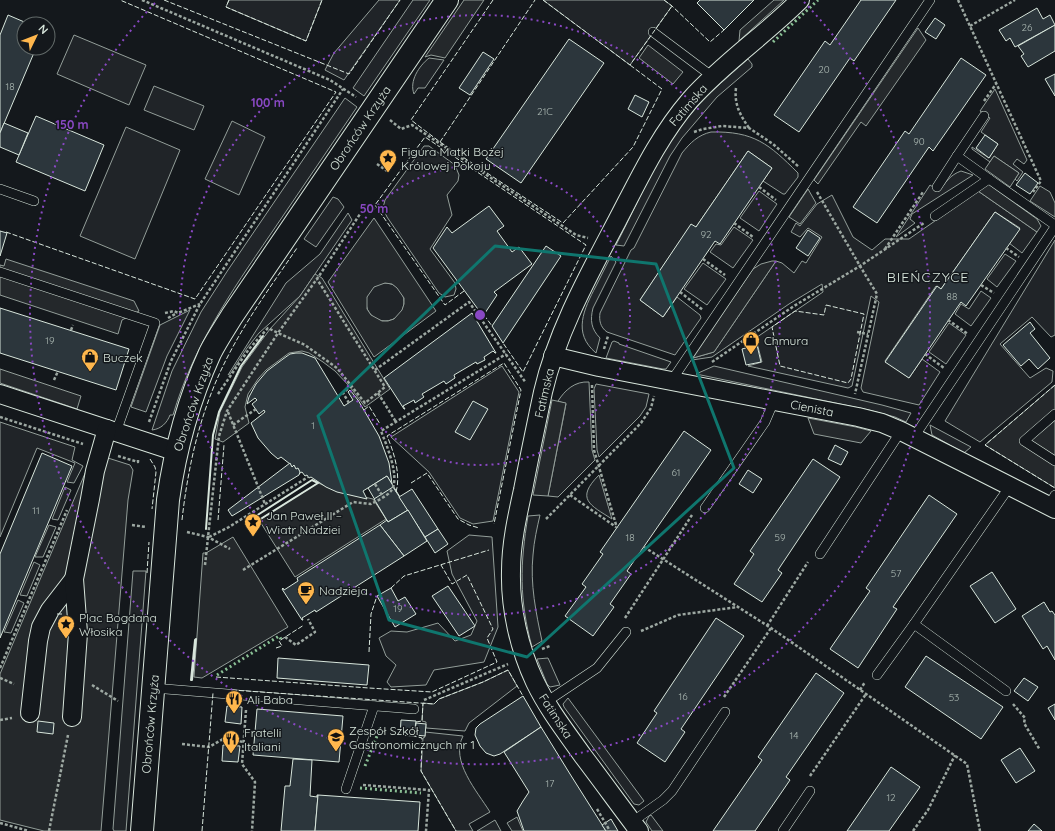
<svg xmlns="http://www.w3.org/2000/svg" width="1055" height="831" viewBox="0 0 1055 831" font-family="Quicksand,sans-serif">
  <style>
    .green { fill: #202428; stroke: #939e99 }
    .parking { fill: #24282b; stroke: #939e99; fill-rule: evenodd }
    .building { fill: #2c363c; stroke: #d8e6dc }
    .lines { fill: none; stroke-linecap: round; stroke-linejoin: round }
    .lane-casing { stroke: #d8e6dc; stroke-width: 10 }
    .street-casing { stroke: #d8e6dc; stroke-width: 20 }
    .secondary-casing { stroke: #d8e6dc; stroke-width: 24 }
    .path { stroke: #9da8a2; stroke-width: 2.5; stroke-dasharray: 3 2; stroke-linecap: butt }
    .lane { stroke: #14181c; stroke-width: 9 }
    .street { stroke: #14181c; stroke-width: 18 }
    .secondary { stroke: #14181c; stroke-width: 22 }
    .hedge { stroke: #8ac095; stroke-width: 3; stroke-dasharray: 2 3; stroke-linecap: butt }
    .fence { stroke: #d8e6dc; stroke-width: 1; stroke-dasharray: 5 2; stroke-linecap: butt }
    .wall { stroke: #d8e6dc; stroke-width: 2 }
    .marked { fill: none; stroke: #0f766e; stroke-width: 3; stroke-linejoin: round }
    .ring { fill: none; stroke: #8948c3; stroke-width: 2; stroke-dasharray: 2 4 }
    .labels { text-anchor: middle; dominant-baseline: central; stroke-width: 3; stroke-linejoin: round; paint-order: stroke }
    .number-label { font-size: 10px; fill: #adbab4 }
    .street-label { font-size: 12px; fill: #d8e6dc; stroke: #14181c }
    .poi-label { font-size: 12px; fill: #d8e6dc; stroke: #14181c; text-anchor: start }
    .quarter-label { font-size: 14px; letter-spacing: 1px; fill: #d8e6dc; stroke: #14181c }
    .centre { fill: #8948c3; stroke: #14181c; stroke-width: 2 }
    .ring-label { font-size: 12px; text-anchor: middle; font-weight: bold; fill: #8948c3; stroke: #14181c; stroke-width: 3; stroke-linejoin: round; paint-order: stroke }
  </style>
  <rect width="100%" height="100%" fill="#14181c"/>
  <g class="green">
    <path d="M229,0h93l-16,41 -80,-34z"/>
    <path d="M379,0h21l-56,80 -19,-10 9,-17z"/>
    <path d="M413,0h17l-66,96 -11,-8z"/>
    <path d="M543,0h121l8,6 -42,59z"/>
    <path d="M74,35l72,30 -17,40 -72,-31z"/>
    <path d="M429,58l15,2 -19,28h-7l-4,6c-5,-13 5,-28 15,-36z"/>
    <path d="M748,59l4,5v3l-35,30 -35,41 -12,18 -44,86 -2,4 -8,-1c20,-39 37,-80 63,-116 19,-27 44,-48 69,-70z"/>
    <path d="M154,86l50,20 -10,24 -50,-20z"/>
    <path d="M995,89l32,71 -3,4 -7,-5 -4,5 10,8 -6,9 -2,-2 4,-6 -25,-17 -4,6 -18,-13v-2l17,11 9,-14 -17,-12 9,-14 -10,-7z"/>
    <path d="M345,98l12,9c-29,43 -58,85 -87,128 -39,57 -77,112 -97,180h-3c-3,8 -9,14 -18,15l20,-59 29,-59 27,-42z"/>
    <path d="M232,121l33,16 -26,58 -34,-16z"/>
    <path d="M126,127l54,23 -45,109 -55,-23z"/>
    <path d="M711,132c43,-1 58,12 87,41v4l-13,17h-2l-20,-13 9,-13 -24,-17 -52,76 -5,-2 -51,75 23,17 14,-20 23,18 1,3 -26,37 -68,-23c-7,-5 -8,-12 -7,-19l31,-63 3,-2 48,-95c8,-10 16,-18 29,-21z"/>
    <path d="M424,146h5l26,19 4,10 -1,6 -11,14 5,20 -22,34 25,34 1,6 -2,6 -9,2 -6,-4 -52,-76 -4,-9 2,-8z"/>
    <path d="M961,171l12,4 -61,39 -2,5 5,4 -19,14 34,-52 9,6c7,-9 11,-16 22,-20z"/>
    <path d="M759,191l18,13 -18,27 -19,-13z"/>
    <path d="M978,191l59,41 -15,21 -13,-10 11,-15 -25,-16 -54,77 -5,-3 -51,75 24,17 13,-19 18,13 -21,33 -56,-13 -2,-4 18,-86 -8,-6 -19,90 -4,2 -100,-22 14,-4 -5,-19 -13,3 79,-54 -1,-8 -33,20 -77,53 -20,3 1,-2 21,-6 62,-91 6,2 12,10 8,-12 4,2 16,-26 -14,-9 -8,9 -9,-5 5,-9 4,3 17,-22 15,-9 21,42 19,13 13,-11h24z"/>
    <path d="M333,197l5,2 6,8 -28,40 -12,-8z"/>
    <path d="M348,213l4,7 -52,76 -41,37 -12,15 -16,25 -3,2 58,-92 34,-29z"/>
    <path d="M734,227l19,13 -20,28 -23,-16 6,-8 5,1z"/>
    <path d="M1055,240v95l-4,2 -19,-20 -32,27 30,34 16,-10 7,3 -1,11 -72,60 -35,-21z"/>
    <path d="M1005,254l11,7 -19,26 -10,-8z"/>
    <path d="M611,256l5,6 -23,46c-3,12 -2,21 7,30l-4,15c-24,-20 -12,-44 0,-67 5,-10 10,-20 15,-30z"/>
    <path d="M703,263l23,16 -19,26 -23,-16z"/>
    <circle cx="385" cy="302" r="19"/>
    <path d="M981,291l10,7 -20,28 -16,-12 6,-10 8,5z"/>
    <path d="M190,310l-23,46 -21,56 -15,-5 29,-82z"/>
    <path d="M949,323l17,12 -20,29 -17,-12z"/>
    <path d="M614,341l5,2v1l52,18 -5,7h-3l-57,-11 6,-16z"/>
    <path d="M502,366l17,26 -26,129 -20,3 -13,-6 -31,-46 -38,-35z"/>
    <path d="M714,366l168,39 29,8 -5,9 -11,-5 -26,-7 -173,-36z"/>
    <path d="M589,382l3,68 3,10 -37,37 -10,-1 18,-92 -8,-3c7,-11 17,-20 31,-19z"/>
    <path d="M596,384l53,10 -3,13 -6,9 -41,41 -2,-7 -3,-61z"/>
    <path d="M0,422l75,25 -3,13 11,6 -9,17 -7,-1 8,-19 -38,-15 -37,89z"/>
    <path d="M930,425l41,22 -7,6 -32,-18z"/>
    <path d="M599,475l13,44c-22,-14 -37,-20 -13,-44z"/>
    <path d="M65,487l6,3 -13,30 -6,-1z"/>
    <path d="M540,515c-3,13 -6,26 -7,40 -3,29 3,58 9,86l-10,6c-13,-48 -12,-83 -4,-131z"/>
    <path d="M49,525l7,2 -13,30h-8z"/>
    <path d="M469,535l23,2 6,90 -14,35 -50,8 -8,15 -35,2 -4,-5 9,-17 -10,-9 -7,-18 12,-7 16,1 31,-9 17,18 16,-6 6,-14 -25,-47 -5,-23z"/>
    <path d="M34,562l6,3 -13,31 -7,-1z"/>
    <path d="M133,571h13l-20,260h-12l-1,-2z"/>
    <path d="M18,600l6,3 -13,30 -7,-1z"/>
    <path d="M548,658l12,27 -10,2 -3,-3 -10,-25z"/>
    <path d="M508,670l9,16 -48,37 -4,8 -39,-3v-6l-4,-1 1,-18 11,1 5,-5 44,-17z"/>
    <path d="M568,698l76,103 -5,4 -5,-1 -70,-97 -1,-3z"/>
    <path d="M425,732l38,4c-13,25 14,55 27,76l-21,12 4,7h-17l-35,-60 2,-33 2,-1z"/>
    <path d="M651,815l12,16h-11l-6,-9 3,-6z"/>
    <path d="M517,817l6,14h-11l-5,-8z"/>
    <path d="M495,820l6,11h-24z"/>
  </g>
  <g class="parking">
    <path d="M464,0h20l-39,58 -14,-3 -6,2z"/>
    <path d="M774,0h10l-45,41 1,-11z"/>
    <path d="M918,28l8,12 -60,86 -5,-4 -43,62 -4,-4z"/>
    <path d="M648,45l35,27 -10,12 -34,-26z"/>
    <path d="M994,156l25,17 -9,14 -25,-18z"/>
    <path d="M988,184l49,35 4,7 -4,6 -59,-41z"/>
    <path d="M1040,186l10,6 5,11v14l-25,-16z"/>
    <path d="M808,189l8,14 -16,21 -11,-7z"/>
    <path d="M374,218l62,93 -62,46 -46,-75zM385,283l7,1 5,4 7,10v6l-2,6 -8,9 -6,2h-6l-11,-6 -4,-6v-12l7,-10z"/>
    <path d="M6,259l128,42 5,10 -17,9 -4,14 -118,-39v-30l4,1z"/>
    <path d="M772,261h4l-62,91 -21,6 60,-89 8,-5z"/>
    <path d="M315,274l7,4 68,111 -25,18 -15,-20 -15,-16 -12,-9 -14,-9 -7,-2 -13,2 -23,17 -8,9 -10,15 -3,13 4,16 -26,19 -8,-3 5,-27 22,-45 28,-38 30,-33z"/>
    <path d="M0,369l81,27 -4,13 -77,-26z"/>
    <path d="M1055,385v103l-70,-43z"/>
    <path d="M552,400l14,3 -18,93 -15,-1z"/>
    <path d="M808,418l48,9 15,4 -10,12 -47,-9z"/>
    <path d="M108,458l22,7 3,5 -5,30 -27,331h-57l-44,-11v-146l86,-203z"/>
    <path d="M318,483l20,8 35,8 13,20 -91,58 -36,-57z"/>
    <path d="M233,537l55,90 -86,51 -8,-1 9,-124h3z"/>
  </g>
  <g class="building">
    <path d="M700,0h54l-30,30 -27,-27z"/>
    <path d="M861,0h35l-42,61 -4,-3 -51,74 -25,-17 51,-74 5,4z"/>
    <path d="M1037,8l6,11 7,-4 5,10 -40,22 -5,-9 -4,3 -7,-11z"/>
    <path d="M8,15l21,9h-5v24h12l-36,85v-98z"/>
    <path d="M935,18l10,7 -9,14 -11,-7z"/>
    <path d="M1055,25v26l-27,16 -7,-11 3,-2 -6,-8z"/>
    <path d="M569,39l35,24 -83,120 -35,-24z"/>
    <path d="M483,52l11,7 -24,36 -11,-7z"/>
    <path d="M961,58l25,17 -53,76 -4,-4 -52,76 -24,-16 52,-76 4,3z"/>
    <path d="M1055,74v22l-10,-17z"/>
    <path d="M635,95l14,7 -7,15 -14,-8z"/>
    <path d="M36,116l68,29 -19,46 -69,-29z"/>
    <path d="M4,123l24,10 -9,22 -19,-8v-14z"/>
    <path d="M985,135l13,9 -9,14 -13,-10z"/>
    <path d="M748,151l24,17 -52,76 -5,-3 -52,76 -23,-17 51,-76 5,3z"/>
    <path d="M1025,173l13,10 -8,11 -14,-9z"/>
    <path d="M489,206l15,20 -7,5 15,21 7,-5 13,17 -38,28 3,3 -14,21 -50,-68 14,-21 5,6z"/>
    <path d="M995,212l25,17 -54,77 -5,-4 -52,76 -24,-16 52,-76 4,3z"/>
    <path d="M808,230l12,8 -12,18 -12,-8z"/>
    <path d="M0,231l7,2 -7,23z"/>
    <path d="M546,246l15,10 -58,87 -11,-17z"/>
    <path d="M0,308l129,41 -13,41 -116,-37z"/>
    <path d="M472,313l24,40h-1l-2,-2 -9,6 1,3 -8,4 -1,-2 -22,13 1,3 -9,6 -2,-3 -22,13 2,3 -9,6 -1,-3 -11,6 2,3h-1l-20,-31z"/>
    <path d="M1030,322l5,7 -5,4 20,25 -12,11 -9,-10 -8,7 -18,-21z"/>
    <path d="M757,345l4,17 -15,3 -4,-16z"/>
    <path d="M296,353h6l13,5 29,48 9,-6 -5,-8 2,-2 8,10 21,36 10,27 3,21 -5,-8 -24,15 4,8 -30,-7 -11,-5 -15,-10 -2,1 -2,-3 -2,1 -3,-4 -2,1 -2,-4 -2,1 -2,-4 -2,2 -2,-4 -9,-7 -3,2 -7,-6 -13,-15 -7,-15 14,-11 -1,-2 -5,4 -7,-10 5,-4 -2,-2 -8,6 2,-7 7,-13 11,-13 16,-12 7,-5z"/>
    <path d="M473,401l15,8 -18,31 -15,-8z"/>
    <path d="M684,431l27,19 -84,121 4,3 -21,30 4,3 -21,29 -28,-20 21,-29 -4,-3 21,-30 -3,-2z"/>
    <path d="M835,445l13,7 -7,13 -13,-6z"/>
    <path d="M42,453l30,13 -72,172v-84z"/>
    <path d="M813,459l27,18 -62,93 4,3 -20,29 -28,-18 20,-30 -4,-3z"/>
    <path d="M290,463l2,4 2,-2 2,4 2,-1 2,4 -1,3 -67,41 -4,-6z"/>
    <path d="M748,470l14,9 -9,14 -14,-9z"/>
    <path d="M387,476l21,34 -20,12 -20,-34z"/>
    <path d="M393,487l15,23 -20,12 -14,-23z"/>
    <path d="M412,489l26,40 -13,8 -26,-40z"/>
    <path d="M929,495l28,19 -64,93 4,2 -39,59 -28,-19 40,-58 -4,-3z"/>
    <path d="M408,510l19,31 -23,15 -24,-31 7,-5 1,2z"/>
    <path d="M380,525l24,31 -88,56 -1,-2 -13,8 1,2h-1l-20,-31 1,-1 1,2 14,-9 -1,-3z"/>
    <path d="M438,529l10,15 -13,9 -10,-16z"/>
    <path d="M992,572l24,37 -21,14 -25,-37z"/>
    <path d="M448,586l27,40 -16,10 -27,-40z"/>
    <path d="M391,588l7,13 7,-4 11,17 -21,13 -18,-31z"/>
    <path d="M1044,602l6,10 2,-1 3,4v45l-8,-14 -4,3 -21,-33z"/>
    <path d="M716,618l28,18 -63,93 4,3 -20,30 -28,-19 20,-30 -3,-2z"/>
    <path d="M926,656l77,51 -22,32 -76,-52z"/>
    <path d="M278,658l91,7 -2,20 -90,-7z"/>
    <path d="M816,673l28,20 -58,84 4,3 -35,51h-42l49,-71 -4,-3z"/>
    <path d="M1024,678l14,9 -10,14 -14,-10z"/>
    <path d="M523,696l18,31 -41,27 -6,2 -8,-3 -6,-7 -5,-11 1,-7 4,-4z"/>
    <path d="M1055,704v16l-7,-12z"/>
    <path d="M227,706l15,1 -1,17 -16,-2z"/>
    <path d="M257,709l86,7 -4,46 -86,-7z"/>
    <path d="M401,720l15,1 -2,15 -14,-1z"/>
    <path d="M38,721l16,2 -1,11 -16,-2z"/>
    <path d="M416,723l10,1 -1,12 -10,-1z"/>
    <path d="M541,727l29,47 36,57h-82l-7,-20 6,-10 6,-9 -25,-40z"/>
    <path d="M223,745l17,1 -2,16 -16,-1z"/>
    <path d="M1020,748l15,23 -19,12 -15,-23z"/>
    <path d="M293,759l19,1 -2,36 7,1v-2h1l-3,36h-34l4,-45h5z"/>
    <path d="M891,767l29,20 -31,44h-42z"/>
    <path d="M318,795l102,7 -2,29h-103z"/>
    <path d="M611,819l7,12h-12l-4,-6z"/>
    <path d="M1034,824l8,7h-14z"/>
  </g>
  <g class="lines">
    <g class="lane-casing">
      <g id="lane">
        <path d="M653,32l60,45"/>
        <path d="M984,116l-27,40 32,23"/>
        <path d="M937,187l20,-31"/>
        <path d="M0,189l34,12"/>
        <path d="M935,216l54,-37 66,46"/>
        <path d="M0,272l155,51 -39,109"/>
        <path d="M672,380l258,-380"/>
        <path d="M1055,414l-31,27 31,20"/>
        <path d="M914,437l141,-210"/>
        <path d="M1049,506l6,-11"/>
        <path d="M705,508l60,-86 9,-21"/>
        <path d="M820,554l81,-123"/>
        <path d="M914,624l92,67"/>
        <path d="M877,675l37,-51 96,-138"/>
        <path d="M153,688l261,21"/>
        <path d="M546,702l51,-34 29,-36"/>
        <path d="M346,789l28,-83"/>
        <path d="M632,822l31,-22 9,-9 53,-79"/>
        <path d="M783,831l27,-40"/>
      </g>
    </g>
    <g class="street-casing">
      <g id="street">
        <path d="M553,356l46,11 259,50 24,6 19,8 154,78"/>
        <path d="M0,394l177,58"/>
        <path d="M30,713l8,-72 3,-14 9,-17 24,-31"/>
        <path d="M72,717l6,-84 -4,-54 16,-80 5,-28 12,-42"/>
        <path d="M639,831c-19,-25 -37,-50 -56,-75 -17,-24 -35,-47 -48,-74 -16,-34 -25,-74 -24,-111 0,-27 6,-54 12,-81 6,-32 13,-65 20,-98 14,-60 45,-116 74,-171 22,-42 42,-85 73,-121 33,-37 75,-65 110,-100"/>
      </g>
    </g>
    <g class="secondary-casing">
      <path id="secondary" d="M142,831l26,-331c7,-50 21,-101 42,-147 6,-12 14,-24 22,-37l215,-316"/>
    </g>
    <g class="path">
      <path d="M142,0l188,80 26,17"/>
      <path d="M958,0l83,181 -8,11"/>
      <path d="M970,26l45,-26"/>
      <path d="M736,88c-2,16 4,27 13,40"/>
      <path d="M984,101l12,-17"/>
      <path d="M390,120l11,9 11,-4 164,110 12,3"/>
      <path d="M694,132l9,-3 19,-3 27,2 24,16 26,23"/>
      <path d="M377,164l10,7"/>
      <path d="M759,187l17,13"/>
      <path d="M817,192l43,74 17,28 -22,100"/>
      <path d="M734,223l19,14"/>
      <path d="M1006,248l13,9"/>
      <path d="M885,249l38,-57"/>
      <path d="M703,259l22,16"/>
      <path d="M981,285l13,8"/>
      <path d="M680,292l23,18"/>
      <path d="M165,313l9,-2 4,2 22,-9"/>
      <path d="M168,318l9,-5"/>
      <path d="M948,320l20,14"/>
      <path d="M71,330l2,-5"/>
      <path d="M857,332l11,2"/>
      <path d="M604,349l4,-13"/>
      <path d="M925,354l19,14"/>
      <path d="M712,362l82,-56 66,-40 64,-43"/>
      <path d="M375,370l94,-68 57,81"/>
      <path d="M54,380l4,-9"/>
      <path d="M592,385l2,65 23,78"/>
      <path d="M378,393l18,29"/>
      <path d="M218,394l31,-45 19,-21 10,5 41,-57 41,-62"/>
      <path d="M349,403l-6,-10 8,-7"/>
      <path d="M228,412l37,92"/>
      <path d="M0,417l83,27"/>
      <path d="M149,422l22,-61 29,-57 143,-215"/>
      <path d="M233,425l23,-16"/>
      <path d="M118,456l20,6v-2"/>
      <path d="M375,484l8,13"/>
      <path d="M570,495l46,32"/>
      <path d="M546,519l95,-96 10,-15 3,-12"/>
      <path d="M132,525l14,2"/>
      <path d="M187,532l21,5 22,12"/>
      <path d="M209,537l20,-10 79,-50"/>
      <path d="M644,547l127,81 196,136 13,67"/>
      <path d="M205,565l14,-129 8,-25 51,-78 27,12 32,23 28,35 20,-16 -68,-108"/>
      <path d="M243,570l110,-68 18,2c6,-3 16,-8 20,-13 10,-13 -5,-47 -10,-60l125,-77"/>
      <path d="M625,618l67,-103"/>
      <path d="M767,626l41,-64"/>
      <path d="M641,631l37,-16 60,-8"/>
      <path d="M285,637l11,8 19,-13 -7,-13"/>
      <path d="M542,649l8,-3"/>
      <path d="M0,668l67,-158"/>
      <path d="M0,678l14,6"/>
      <path d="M92,685l26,16"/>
      <path d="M860,690l5,-8"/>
      <path d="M724,697l47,-69"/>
      <path d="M424,700l84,-36"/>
      <path d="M1013,704l12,14 -1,5 16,27"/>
      <path d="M246,710l-4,54 13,18 -3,49"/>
      <path d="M0,720l12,-2"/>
      <path d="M182,744l27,3 14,-8 21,3"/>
      <path d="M810,776l56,-82"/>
      <path d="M363,785l66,5 -3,41"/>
      <path d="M597,809l13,22"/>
      <path d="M0,823l29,8"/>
      <path d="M49,831l19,-96"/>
      <path d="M913,831l15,-21 27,-55"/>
    </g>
    <use href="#lane" class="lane"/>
    <use href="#street" class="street"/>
    <use href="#secondary" class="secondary"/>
    <g class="hedge">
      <path d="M773,42l45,-42"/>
      <path d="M217,675l62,-39 2,3"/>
      <path d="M365,766l16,-40"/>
      <path d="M360,788l61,5"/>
    </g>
    <g class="fence">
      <path d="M164,0l185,74 51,-74"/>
      <path d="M229,0l-3,7 80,34 16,-41"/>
      <path d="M493,0l-82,120 29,22 123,81 70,-76 29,-58 -32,-24"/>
      <path d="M543,0l87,65 42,-59"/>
      <path d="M664,0l8,6 38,36 14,-12"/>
      <path d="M440,142l95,-142"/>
      <path d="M6,232l189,67 141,-207 -216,-92"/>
      <path d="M464,291l-19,14 -70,-100 50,-68 161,108 -63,127 -20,-29"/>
      <path d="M826,305l38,9 -13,65 -3,4 -68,-17 -8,-39 23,-16 29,4z"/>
      <path d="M484,315l8,11"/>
      <path d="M1055,385l-70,60 70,43"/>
      <path d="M364,410l5,-4 11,18"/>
      <path d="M150,459l5,8 1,5 -4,37"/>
      <path d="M411,483l16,-10 31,46 11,6 10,3"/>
      <path d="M396,492c5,-17 -2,-40 -9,-56l117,-73 17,27 -27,134"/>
      <path d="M182,520c6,-54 18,-107 42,-156 20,-41 47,-78 73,-116"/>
      <path d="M218,520l6,-75"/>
      <path d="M147,573l2,-31"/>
      <path d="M391,588l13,-12 85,-26"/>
      <path d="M57,614h7"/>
      <path d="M276,648l6,-2 -3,-5 25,-16"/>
      <path d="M369,652l2,-38 6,-18"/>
      <path d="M216,677l153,11 63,4 65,-30 -10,-24 6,-9 -26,-54 -15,9 -11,-19"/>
      <path d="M232,690l202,14 5,-5 44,-17 25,-12 15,26"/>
      <path d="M416,722l6,-1 1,-18"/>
      <path d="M415,734l-1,2 8,2 -1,33 35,60"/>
      <path d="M202,831l11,-138"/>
    </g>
    <g class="wall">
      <path d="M312,480l6,3 -59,37 -3,-4z"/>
      <path d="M206,529l7,-94 6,-23 22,-46 22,-30"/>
      <path d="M196,639l-4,41h-1l4,-40z"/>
    </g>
  </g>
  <path class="marked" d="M495,246l161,18 78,204 -207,189 -138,-37 -71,-204z"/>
  <g class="ring">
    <circle cx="480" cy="315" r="150"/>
    <circle cx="480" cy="315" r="300"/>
    <path d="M804 2A450 450 0 1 1 156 2"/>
  </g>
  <defs>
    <g id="sight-pin" transform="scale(0.9)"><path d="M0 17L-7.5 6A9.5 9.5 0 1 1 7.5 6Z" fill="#ffb74d" stroke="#14181c"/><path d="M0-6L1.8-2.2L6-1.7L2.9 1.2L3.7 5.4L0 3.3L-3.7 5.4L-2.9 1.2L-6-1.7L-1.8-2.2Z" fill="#111"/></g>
    <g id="shop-pin" transform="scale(0.9)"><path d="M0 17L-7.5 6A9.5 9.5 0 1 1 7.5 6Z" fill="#ffb74d" stroke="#14181c"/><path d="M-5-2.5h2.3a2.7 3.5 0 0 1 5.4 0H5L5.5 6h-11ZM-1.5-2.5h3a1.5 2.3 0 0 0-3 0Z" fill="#111"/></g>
    <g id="cafe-pin" transform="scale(0.9)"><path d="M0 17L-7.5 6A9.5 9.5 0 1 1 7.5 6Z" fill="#ffb74d" stroke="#14181c"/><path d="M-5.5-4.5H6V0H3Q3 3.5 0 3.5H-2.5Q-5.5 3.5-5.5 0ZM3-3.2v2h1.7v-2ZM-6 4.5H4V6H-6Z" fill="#111"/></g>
    <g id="restaurant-pin" transform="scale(0.9)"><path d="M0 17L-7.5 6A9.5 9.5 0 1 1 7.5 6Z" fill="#ffb74d" stroke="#14181c"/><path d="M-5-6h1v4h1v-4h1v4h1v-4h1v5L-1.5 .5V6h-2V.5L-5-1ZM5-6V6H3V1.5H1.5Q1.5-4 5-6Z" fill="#111"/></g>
    <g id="school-pin" transform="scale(0.9)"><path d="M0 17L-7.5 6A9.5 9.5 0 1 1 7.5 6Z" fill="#ffb74d" stroke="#14181c"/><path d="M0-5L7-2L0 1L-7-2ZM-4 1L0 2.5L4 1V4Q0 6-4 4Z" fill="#111"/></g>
  </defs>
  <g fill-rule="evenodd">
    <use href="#sight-pin" x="388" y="158"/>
    <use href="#shop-pin" x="751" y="340"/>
    <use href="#shop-pin" x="90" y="357"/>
    <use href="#sight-pin" x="253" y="522"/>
    <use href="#cafe-pin" x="306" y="590"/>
    <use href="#sight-pin" x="66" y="624"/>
    <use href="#restaurant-pin" x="234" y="699"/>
    <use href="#school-pin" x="336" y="737"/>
    <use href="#restaurant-pin" x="231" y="739"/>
  </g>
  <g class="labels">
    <g class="number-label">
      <text x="1027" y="27">26</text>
      <text x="824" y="69">20</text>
      <text x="10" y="86">18</text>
      <text x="545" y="111">21C</text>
      <text x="919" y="141">90</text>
      <text x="706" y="234">92</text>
      <text x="952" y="296">88</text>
      <text x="50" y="340">19</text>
      <text x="313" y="425">1</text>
      <text x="676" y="472">61</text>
      <text x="36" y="510">11</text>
      <text x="630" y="537">18</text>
      <text x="780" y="537">59</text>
      <text x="896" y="573">57</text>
      <text x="398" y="608">19</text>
      <text x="683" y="696">16</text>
      <text x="954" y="697">53</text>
      <text x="794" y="735">14</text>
      <text x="550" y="783">17</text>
      <text x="891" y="797">12</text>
    </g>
    <g class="street-label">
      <text transform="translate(688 105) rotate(-49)">Fatimska</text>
      <text transform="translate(360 128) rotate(-56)">Obrońców Krzyża</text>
      <text transform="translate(544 393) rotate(-77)">Fatimska</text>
      <text transform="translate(193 404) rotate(-71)">Obrońców Krzyża</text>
      <text transform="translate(812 408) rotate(11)">Cienista</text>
      <text transform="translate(556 716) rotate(57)">Fatimska</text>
      <text transform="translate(150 724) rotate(-85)">Obrońców Krzyża</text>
    </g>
    <g class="poi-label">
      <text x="401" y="151">Figura Matki Bożej<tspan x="401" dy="14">Królowej Pokoju</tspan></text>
      <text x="764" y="340">Chmura</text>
      <text x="103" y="357">Buczek</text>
      <text x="266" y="515">Jan Paweł II –<tspan x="266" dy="14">Wiatr Nadziei</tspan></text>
      <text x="319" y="590">Nadzieja</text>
      <text x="79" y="617">Plac Bogdana<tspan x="79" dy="14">Włosika</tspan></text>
      <text x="247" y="699">Ali Baba</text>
      <text x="349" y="730">Zespół Szkół<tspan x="349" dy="14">Gastronomicznych nr 1</tspan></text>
      <text x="244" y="732">Fratelli<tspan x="244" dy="14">Italiani</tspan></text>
    </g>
    <g class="quarter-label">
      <text x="928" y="277">BIEŃCZYCE</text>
    </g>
  </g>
  <circle cx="480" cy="315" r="6" class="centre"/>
  <g class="ring-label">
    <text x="268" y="107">100 m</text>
    <text x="72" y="129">150 m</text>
    <text x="374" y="213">50 m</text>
  </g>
  <g transform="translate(36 36) rotate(47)"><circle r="19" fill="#14181c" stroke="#626a69"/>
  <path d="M0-3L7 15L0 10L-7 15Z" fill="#ffb74d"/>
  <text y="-6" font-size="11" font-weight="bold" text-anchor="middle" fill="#d8e6dc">N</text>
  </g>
</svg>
